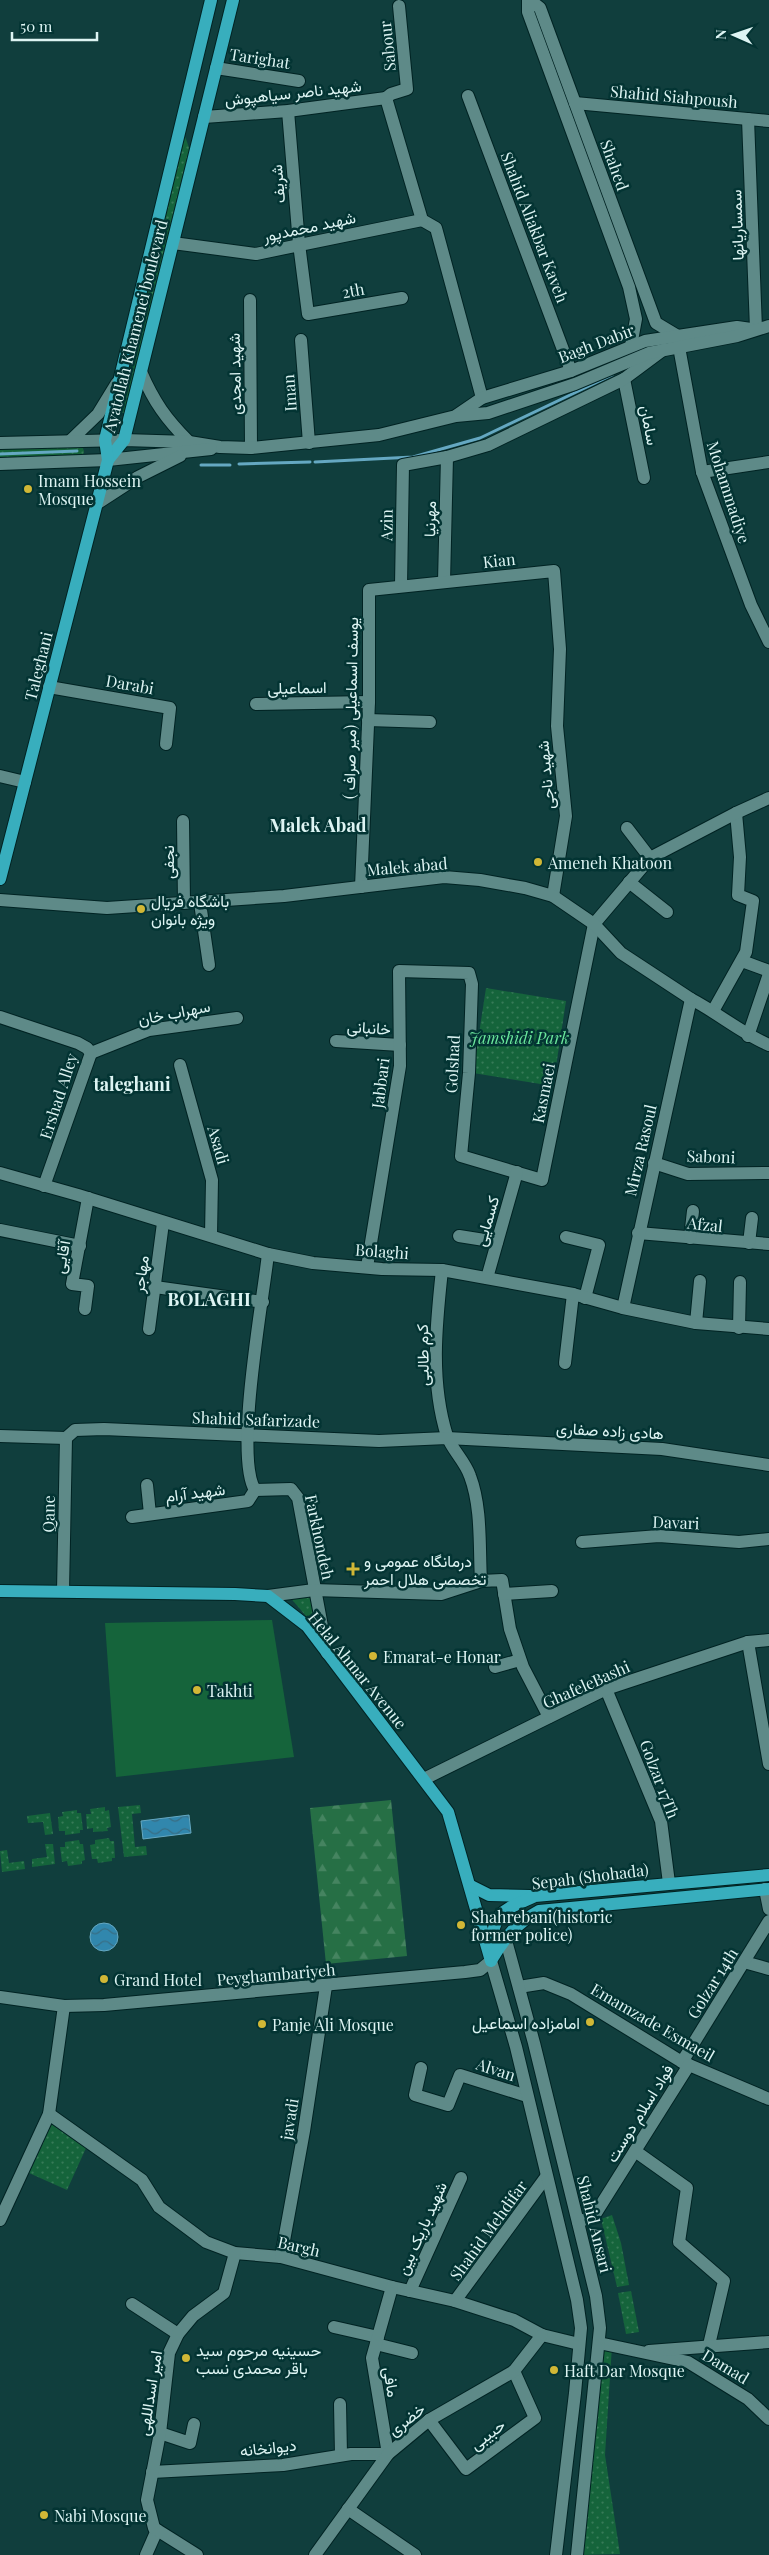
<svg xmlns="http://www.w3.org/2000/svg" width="769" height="2555" viewBox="0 0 769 2555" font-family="'Playfair Display',Vazirmatn,serif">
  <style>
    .grass { fill: url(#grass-dots) }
    .forest { fill: url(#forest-firs) }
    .garden { fill: #15643b }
    .water { fill: url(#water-waves); stroke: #65a8c2 }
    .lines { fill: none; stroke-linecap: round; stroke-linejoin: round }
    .stream { stroke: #65a8c2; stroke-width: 3 }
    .street-casing { stroke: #012323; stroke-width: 14 }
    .secondary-casing { stroke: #012323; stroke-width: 14 }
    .primary-casing { stroke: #012323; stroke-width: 14 }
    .street { stroke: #5e8a88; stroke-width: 12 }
    .secondary { stroke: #5e8a88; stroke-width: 12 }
    .primary { stroke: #38aebd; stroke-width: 12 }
    .poi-dot { fill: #d1b736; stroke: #033433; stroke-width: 2 }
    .labels { text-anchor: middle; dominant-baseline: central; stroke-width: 5; stroke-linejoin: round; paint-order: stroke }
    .street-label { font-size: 16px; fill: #ddf4f3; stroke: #033433 }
    .poi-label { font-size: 16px; fill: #ddf4f3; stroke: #033433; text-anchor: start }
    .park-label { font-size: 16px; font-style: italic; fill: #6ae79c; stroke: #033433 }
    .neighbourhood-label { font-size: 18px; font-weight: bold; fill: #ddf4f3; stroke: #033433 }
  </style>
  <defs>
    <pattern id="grass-dots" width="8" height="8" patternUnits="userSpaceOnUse" patternTransform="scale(1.25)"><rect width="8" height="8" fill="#15643b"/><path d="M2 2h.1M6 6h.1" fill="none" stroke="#377b58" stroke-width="1.8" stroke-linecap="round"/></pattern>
    <pattern id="forest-firs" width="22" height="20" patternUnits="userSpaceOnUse" patternTransform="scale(1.25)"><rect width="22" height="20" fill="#266f45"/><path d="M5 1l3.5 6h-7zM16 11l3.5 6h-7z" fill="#458460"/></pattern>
    <pattern id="water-waves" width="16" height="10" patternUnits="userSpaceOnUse" patternTransform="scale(1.25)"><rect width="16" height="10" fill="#3187ad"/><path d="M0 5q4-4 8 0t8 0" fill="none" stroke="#386e85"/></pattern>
  </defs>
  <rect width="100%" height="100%" fill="#103e3d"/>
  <g class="grass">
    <path d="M181,125l12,34 -62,256 -19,-5z"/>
    <path d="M0,443l82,3 2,5 -1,6 -83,7z"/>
    <path d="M486,988l80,13 -13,85 -80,-13z"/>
    <path d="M288,1595h21l9,35z"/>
    <path d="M140,1805l1,8 -9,1 3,33 11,-1 1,9 -23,2 -6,-50z"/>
    <path d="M105,1807v4l4,-1 2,17 -4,1 1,3 -15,1v-4l-6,1 -1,-15h5l-1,-5z"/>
    <path d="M77,1810v3h4l2,17h-3v3l-15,2v-4h-6l-1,-14 5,-1 -1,-4z"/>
    <path d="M50,1813l3,21 -8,1 -2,-13 -15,1 -1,-7z"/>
    <path d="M109,1838l1,3h4l1,17h-3v3l-14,2 -1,-4h-5l-2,-14 5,-1v-4z"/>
    <path d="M79,1840l1,4h3l2,16 -3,1v3l-14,2 -1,-5 -5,1 -2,-15h5v-5z"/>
    <path d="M45,1844h8l2,20 -23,3v-8l15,-2z"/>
    <path d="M7,1850l2,13 15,-2 1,8 -23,3 -2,-21z"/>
    <path d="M51,2124l35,24 -19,42 -38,-17z"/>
    <path d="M612,2215l9,28 8,42 -12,2 -16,-68z"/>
    <path d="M631,2291l8,41 -13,2 -8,-41z"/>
    <path d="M599,2343l13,3 -7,109 15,99 -43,1z"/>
  </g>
  <path class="forest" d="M391,1800l16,156 -81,8 -16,-156z"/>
  <path class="garden" d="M272,1620l22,137 -178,20 -11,-154z"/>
  <g class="water">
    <path d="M189,1815l2,18 -48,6 -2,-18z"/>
    <circle cx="104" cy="1937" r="14"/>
  </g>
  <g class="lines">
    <g class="stream">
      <path d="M0,454l77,-3"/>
      <path d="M315,462l98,-5 67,-19 132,-63"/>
      <path d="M239,464l71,-2"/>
      <path d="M201,465h29"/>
    </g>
    <g class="street-casing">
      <g id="street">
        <path d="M216,68l83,13"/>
        <path d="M468,96l103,275"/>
        <path d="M386,98l36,122 14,8 46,170"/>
        <path d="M386,98l5,-4 16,-5 -8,-83"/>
        <path d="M575,103l194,18"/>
        <path d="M288,111l11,133 9,70 94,-16"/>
        <path d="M204,117l84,-6 98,-13"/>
        <path d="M748,119l8,210"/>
        <path d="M173,243l83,11 166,-34"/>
        <path d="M250,300l1,148"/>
        <path d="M301,340l8,103"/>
        <path d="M624,379l20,99"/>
        <path d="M702,472l67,-10"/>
        <path d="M444,582l3,-125"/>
        <path d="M401,586l2,-121 44,-8 41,-12 136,-66 39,-29"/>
        <path d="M49,687l121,21 -4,36"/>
        <path d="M256,704l113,-2"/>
        <path d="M368,720l62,2"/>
        <path d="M0,776l25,6"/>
        <path d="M183,821l1,82"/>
        <path d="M627,828l23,30"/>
        <path d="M629,882l38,30"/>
        <path d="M361,887l8,-185v-112l185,-19 6,78 -3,77 9,90 -13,80"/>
        <path d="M200,903l9,62"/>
        <path d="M742,961l27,10"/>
        <path d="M713,1011l33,-59 7,-51 -15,-6 2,-38 -4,-44"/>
        <path d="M748,1036l21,-62"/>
        <path d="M336,1041l64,4"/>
        <path d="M91,1053l58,-23 88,-12"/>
        <path d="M180,1065l32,115 -1,55"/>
        <path d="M654,1163l34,11 81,-1"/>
        <path d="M0,1230l80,16"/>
        <path d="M638,1233l131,11"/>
        <path d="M459,1236l38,6"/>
        <path d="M566,1237l33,8 -14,53"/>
        <path d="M690,1238l3,-27"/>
        <path d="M749,1243l3,-25"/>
        <path d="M367,1267l33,-201 -1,-95 70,2 3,11 -3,89 -8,83 81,24 52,-256 56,-66 86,-45 33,-15"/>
        <path d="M442,1270c-6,55 -12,112 5,166 5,14 18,25 23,40 12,32 9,70 11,105l21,-1 8,49 13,38 26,50"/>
        <path d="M487,1278l30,-106"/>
        <path d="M155,1287l108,15"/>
        <path d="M623,1308l68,-309c27,14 50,34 78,46"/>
        <path d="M85,1309l3,-23 -16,-2 16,-86"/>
        <path d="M696,1323l4,-42"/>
        <path d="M739,1328l1,-46"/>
        <path d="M149,1329l14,-106"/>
        <path d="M565,1363l8,-69"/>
        <path d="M0,1436l66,2"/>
        <path d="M66,1438l9,-8 29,-1 275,12 68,-3 215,11 107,16"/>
        <path d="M147,1485l3,29"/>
        <path d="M255,1490c-21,-34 8,-190 13,-236"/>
        <path d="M255,1490l36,-1 7,9 29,155"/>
        <path d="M132,1517l116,-16 7,-11"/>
        <path d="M582,1542l77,-6 80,6 30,-3"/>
        <path d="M63,1591l3,-153"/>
        <path d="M504,1594l48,-3"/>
        <path d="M268,1596l46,-6 127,4 40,-13"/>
        <path d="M748,1642l21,122"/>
        <path d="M495,1667l25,-7"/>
        <path d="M606,1689l55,132 8,62"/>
        <path d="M424,1779l182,-90 142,-47 21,-2"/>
        <path d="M765,1889l4,20"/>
        <path d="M744,1962l25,7"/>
        <path d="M519,1987l25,-4 27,11 111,68 87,37"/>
        <path d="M682,2062l87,-141"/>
        <path d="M421,2068l-6,27 33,10 12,-30 67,21"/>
        <path d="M49,2114l93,66 17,27 47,35 29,11 46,4 111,30 63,14 59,19 28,15 37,9"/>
        <path d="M635,2151l52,37 -8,54 45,39 -15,64"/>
        <path d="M0,2220l49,-106 15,-108"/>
        <path d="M578,2222l16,-6 95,-151"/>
        <path d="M281,2257l23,-126 22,-145"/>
        <path d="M410,2291l51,-113"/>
        <path d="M455,2301l91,-124"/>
        <path d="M132,2304l46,30"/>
        <path d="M334,2327l44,10"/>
        <path d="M599,2343l89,19 60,37 21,20"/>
        <path d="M376,2344l36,9"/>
        <path d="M649,2351l120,-9"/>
        <path d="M340,2404l1,51"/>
        <path d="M429,2420l37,49 69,-51 -21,-47"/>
        <path d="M160,2433l30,10 4,-19"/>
        <path d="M152,2472l131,-7 68,-11h37l-16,-96 20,-71"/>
        <path d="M348,2509l67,46"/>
        <path d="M146,2555l11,-25"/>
        <path d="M197,2555l-43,-27 -7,-28 13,-67 9,-80 9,-19 15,-18 31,-23 11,-40"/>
        <path d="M315,2555l73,-101 41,-34 85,-49 28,-36"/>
      </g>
    </g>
    <g class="secondary-casing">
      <g id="secondary">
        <path d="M528,0v12l101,275 7,32 -5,27"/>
        <path d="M530,0l10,8 116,315 20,12"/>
        <path d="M679,347l23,125 49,133 18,37"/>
        <path d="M141,372c13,30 25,47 48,70"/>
        <path d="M457,415l25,-17 89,-27 74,-30 92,-14 14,2"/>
        <path d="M70,441l28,-27 19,-31"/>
        <path d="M0,443l124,-3 65,2 31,5 31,1 128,-13 77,-19 32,-3 87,-29 74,-31 88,-17 32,-10"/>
        <path d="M0,464l108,-4 103,-11"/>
        <path d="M98,503l40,-26 42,-21"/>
        <path d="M0,900l107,8 177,-12 160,-19 36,3 45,8 28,8 41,28 27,29 70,46"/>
        <path d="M0,1017l78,26 9,5 4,5 -47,133"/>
        <path d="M0,1173l78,22 190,59 45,9 69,6 60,1 131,24 50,14 73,15 73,6"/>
        <path d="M505,1937l29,106 62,253 4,32 -23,227"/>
        <path d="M0,1997l64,9 40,-1 361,-33 15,-2 11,-9 25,86 61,253 4,28 -6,65 -19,162"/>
      </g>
    </g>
    <g class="primary-casing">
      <g id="primary">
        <path d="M108,460l16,-20 109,-440"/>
        <path d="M0,879l108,-419 -3,-20 106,-440"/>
        <path d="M0,1591l235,3 33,2 39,30 141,186 43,149"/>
        <path d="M471,1886l18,9 41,1"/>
        <path d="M492,1945c1,-35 13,-35 43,-49l234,-21"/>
        <path d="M492,1959c13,-22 25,-36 47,-48l230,-22"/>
      </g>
    </g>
    <use href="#street" class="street"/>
    <use href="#secondary" class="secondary"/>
    <use href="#primary" class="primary"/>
  </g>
  <g class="poi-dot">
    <circle cx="28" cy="489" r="5"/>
    <circle cx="538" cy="862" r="5"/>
    <circle cx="141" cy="909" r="5"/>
    <path d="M350.5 1561.5h5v5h5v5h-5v5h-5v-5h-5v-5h5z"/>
    <circle cx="373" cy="1656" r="5"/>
    <circle cx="197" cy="1690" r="5"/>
    <circle cx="461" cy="1925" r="5"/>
    <circle cx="104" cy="1979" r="5"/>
    <circle cx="590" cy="2022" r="5"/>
    <circle cx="262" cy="2024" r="5"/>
    <circle cx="186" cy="2358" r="5"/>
    <circle cx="554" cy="2370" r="5"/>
    <circle cx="44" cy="2515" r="5"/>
  </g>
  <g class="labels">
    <g class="street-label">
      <text transform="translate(387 46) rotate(-96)">Sabour</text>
      <text transform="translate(260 58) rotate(9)">Tarighat</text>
      <text transform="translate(293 92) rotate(-6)">شهید ناصر سیاهپوش</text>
      <text transform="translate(674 96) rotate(5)">Shahid Siahpoush</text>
      <text transform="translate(615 165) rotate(70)">Shahed</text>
      <text transform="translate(277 184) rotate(-95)">شریف</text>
      <text transform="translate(736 225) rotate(-92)">سمساریانها</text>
      <text transform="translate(309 226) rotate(-12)">شهید محمدپور</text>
      <text transform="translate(535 227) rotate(69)">Shahid Aliakbar Kaveh</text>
      <text transform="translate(353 290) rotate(-10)">2th</text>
      <text transform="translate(135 326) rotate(-76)">Ayatollah Khamenei boulevard</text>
      <text transform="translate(596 343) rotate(-21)">Bagh Dabir</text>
      <text transform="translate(234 374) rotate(-91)">شهید امجدی</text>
      <text transform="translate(289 393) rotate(-94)">Iman</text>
      <text transform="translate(650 425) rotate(79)">سامان</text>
      <text transform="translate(729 492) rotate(72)">Mohammadiye</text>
      <text transform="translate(429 519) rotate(-89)">مهرنیا</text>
      <text transform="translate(386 525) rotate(-89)">Azin</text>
      <text transform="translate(499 560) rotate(-6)">Kian</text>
      <text transform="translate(38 666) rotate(-76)">Taleghani</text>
      <text transform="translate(130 684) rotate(10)">Darabi</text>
      <text transform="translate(297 687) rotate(-1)">اسماعیلی</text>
      <text transform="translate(350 708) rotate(-89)">یوسف اسماعیلی (میر صراف )</text>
      <text transform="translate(545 775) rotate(-95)">شهید ناجی</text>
      <text transform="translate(167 862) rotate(-90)">نجفی</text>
      <text transform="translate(407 866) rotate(-5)">Malek abad</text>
      <text transform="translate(174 1012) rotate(-11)">سهراب خان</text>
      <text transform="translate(369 1027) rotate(4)">خانبانی</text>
      <text transform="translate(452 1064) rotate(-87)">Golshad</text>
      <text transform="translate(380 1083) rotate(-83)">Jabbari</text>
      <text transform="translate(543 1093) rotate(-79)">Kasmaei</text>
      <text transform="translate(58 1096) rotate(-72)">Ershad Alley</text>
      <text transform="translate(219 1145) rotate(74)">Asadi</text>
      <text transform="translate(640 1150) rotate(-77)">Mirza Rasoul</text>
      <text transform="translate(711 1156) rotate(2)">Saboni</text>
      <text transform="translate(486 1221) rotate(-74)">کسمایی</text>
      <text transform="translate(705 1224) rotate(6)">Afzal</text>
      <text transform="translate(382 1251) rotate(4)">Bolaghi</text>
      <text transform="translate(61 1257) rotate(-80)">آقایی</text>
      <text transform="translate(140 1274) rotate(-82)">مهاجر</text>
      <text transform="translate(422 1355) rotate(-91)">کرم طالبی</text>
      <text transform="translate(256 1419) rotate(2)">Shahid Safarizade</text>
      <text transform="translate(610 1430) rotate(3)">هادی زاده صفاری</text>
      <text transform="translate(195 1492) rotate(-7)">شهید آرام</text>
      <text transform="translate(48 1514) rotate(-89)">Qane</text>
      <text transform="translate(676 1522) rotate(2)">Davari</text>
      <text transform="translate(320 1537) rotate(78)">Farkhondeh</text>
      <text transform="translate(358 1670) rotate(51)">Helal Ahmar Avenue</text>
      <text transform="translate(586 1684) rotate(-24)">GhafeleBashi</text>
      <text transform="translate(660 1779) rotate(69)">Golzar 17Th</text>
      <text transform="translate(590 1876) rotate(-7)">Sepah (Shohada)</text>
      <text transform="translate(276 1974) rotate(-5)">Peyghambariyeh</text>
      <text transform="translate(712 1983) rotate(-58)">Golzar 14th</text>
      <text transform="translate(653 2022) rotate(30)">Emamzade Esmaeil</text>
      <text transform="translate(496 2069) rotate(18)">Alvan</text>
      <text transform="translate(639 2113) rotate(-58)">فواد اسلام دوست</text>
      <text transform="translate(289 2119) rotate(-81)">javadi</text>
      <text transform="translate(595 2224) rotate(76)">Shahid Ansari</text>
      <text transform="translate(421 2228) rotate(-66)">شهید باریک بین</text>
      <text transform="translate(488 2230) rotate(-54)">Shahid Mehdifar</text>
      <text transform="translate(299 2246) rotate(13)">Bargh</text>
      <text transform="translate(726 2366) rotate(31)">Damad</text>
      <text transform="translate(392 2382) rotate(81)">مافی</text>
      <text transform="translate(149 2393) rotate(-81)">امیر اسداللهی</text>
      <text transform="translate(406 2419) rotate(-38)">خضری</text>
      <text transform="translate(487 2434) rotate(-37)">حبیبی</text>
      <text transform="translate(268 2447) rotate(-6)">دیوانخانه</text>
    </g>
    <g class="poi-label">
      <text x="38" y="480">Imam Hossein<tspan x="38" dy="18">Mosque</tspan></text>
      <text x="548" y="862">Ameneh Khatoon</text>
      <text x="151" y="900">باشگاه فریال<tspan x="151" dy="18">ویژه بانوان</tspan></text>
      <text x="364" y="1560">درمانگاه عمومی و<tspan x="364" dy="18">تخصصی هلال احمر</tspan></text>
      <text x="383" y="1656">Emarat-e Honar</text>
      <text x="207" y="1690">Takhti</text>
      <text x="471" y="1916">Shahrebani(historic<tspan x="471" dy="18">former police)</tspan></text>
      <text x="114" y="1979">Grand Hotel</text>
      <text x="580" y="2022" text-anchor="end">امامزاده اسماعیل</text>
      <text x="272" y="2024">Panje Ali Mosque</text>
      <text x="196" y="2349">حسینیه مرحوم سید<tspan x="196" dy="18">باقر محمدی نسب</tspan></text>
      <text x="564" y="2370">Haft Dar Mosque</text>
      <text x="54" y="2515">Nabi Mosque</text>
    </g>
    <g class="park-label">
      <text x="519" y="1037">Jamshidi Park</text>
    </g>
    <g class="neighbourhood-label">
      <text x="318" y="825">Malek Abad</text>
      <text x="132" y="1084">taleghani</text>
      <text x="209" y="1299">BOLAGHI</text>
    </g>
  </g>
  <g transform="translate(734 35) rotate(272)" stroke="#033433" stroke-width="4" paint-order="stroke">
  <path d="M0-4L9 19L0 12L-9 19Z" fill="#ddf4f3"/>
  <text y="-8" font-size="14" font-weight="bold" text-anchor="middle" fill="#ddf4f3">N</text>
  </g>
  <path d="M12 32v8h85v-8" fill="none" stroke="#ddf4f3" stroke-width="2.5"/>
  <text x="20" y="32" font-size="15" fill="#ddf4f3" stroke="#033433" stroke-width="4" paint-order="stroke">50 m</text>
</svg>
